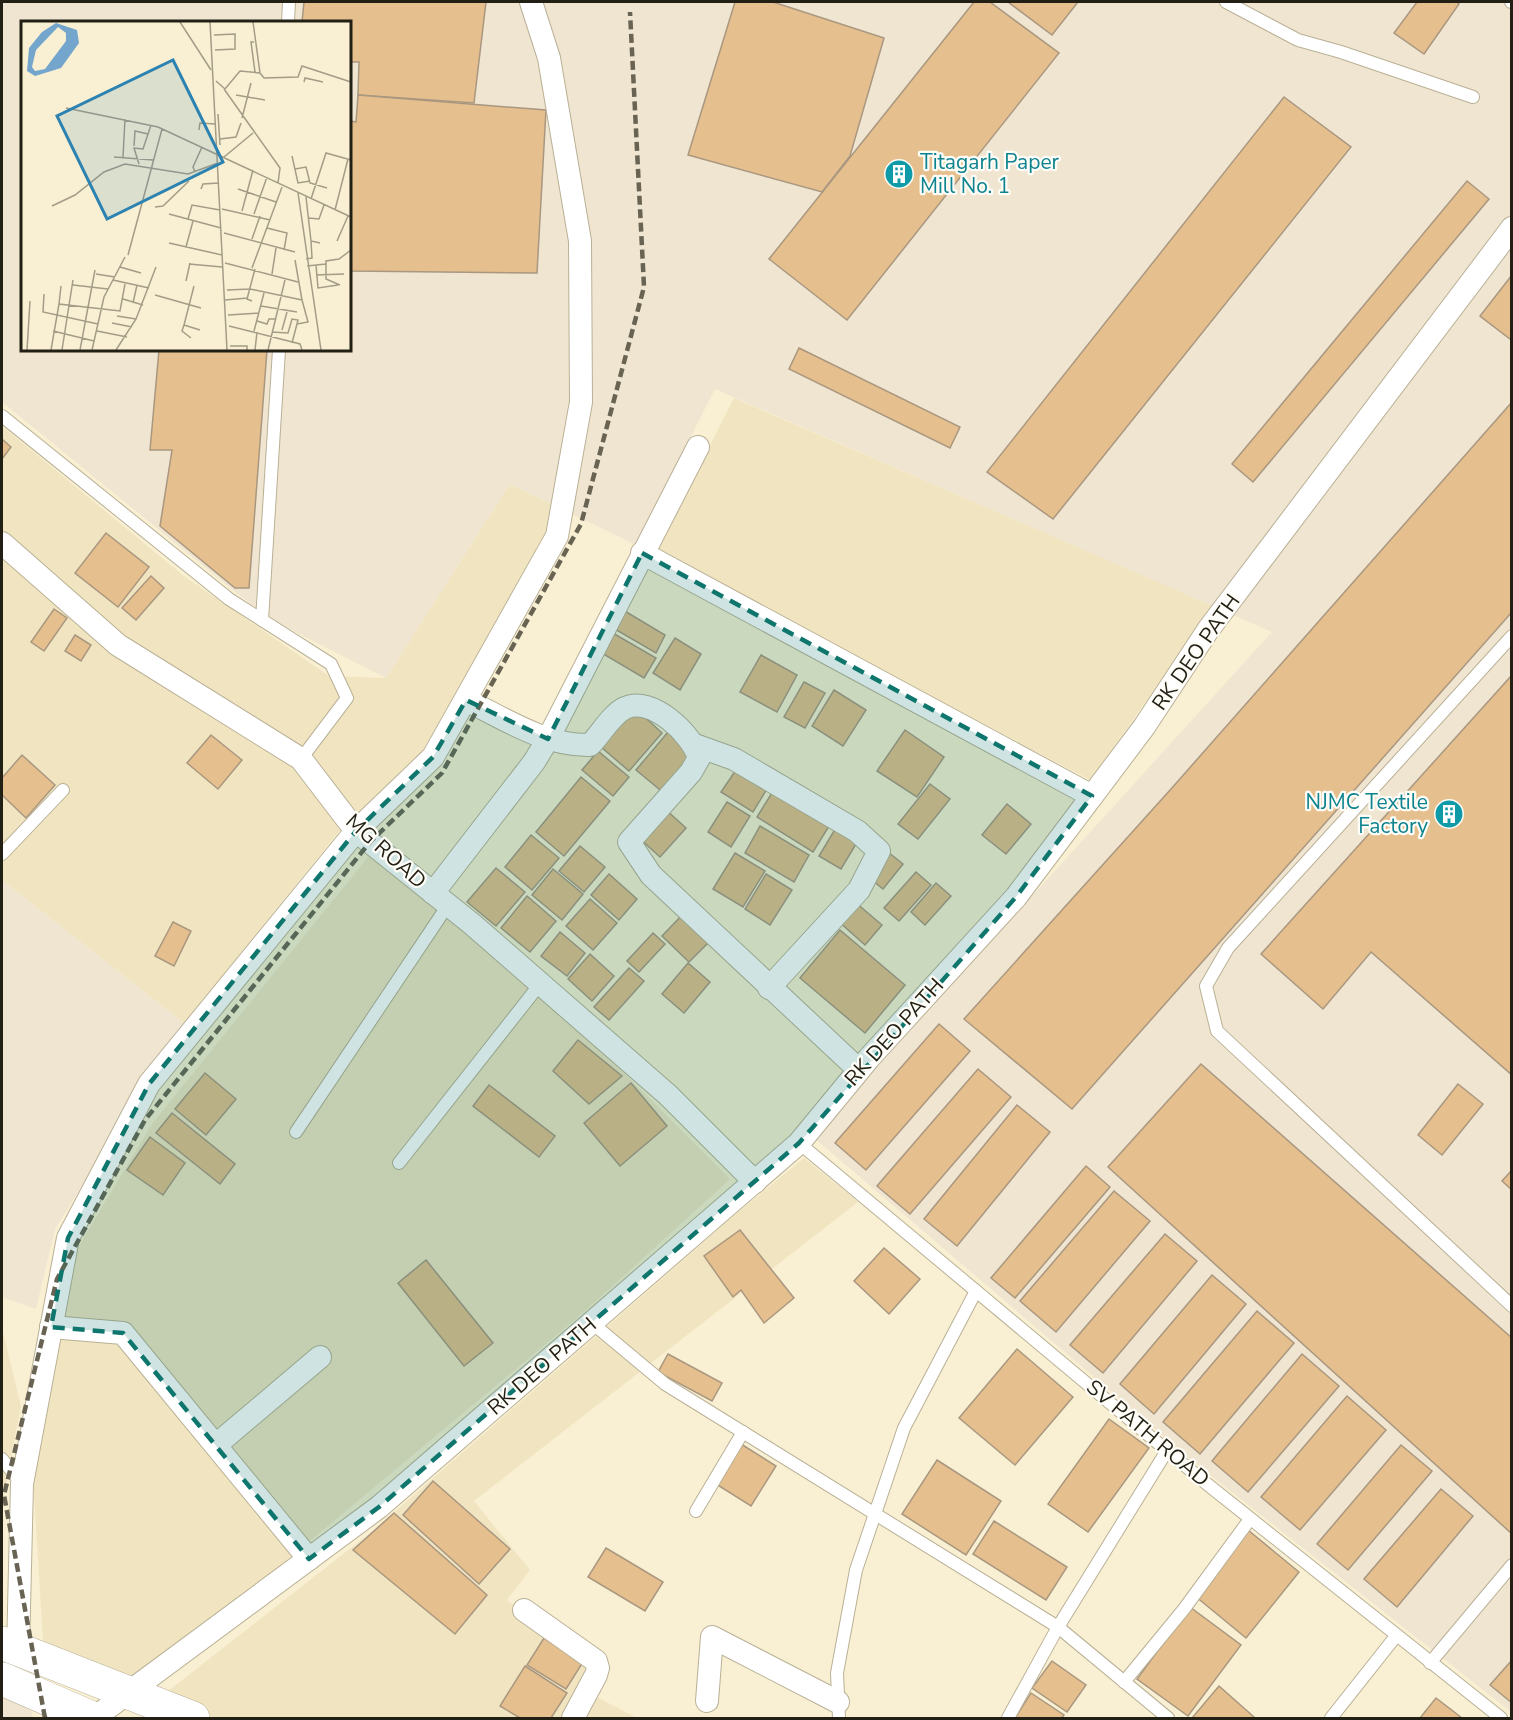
<svg xmlns="http://www.w3.org/2000/svg" width="1513" height="1720" viewBox="0 0 1513 1720" font-family="'Nunito Sans',sans-serif">
  <style>
    .built { fill: #f1e5c1 }
    .industrial { fill: #f0e5d0; fill-rule: evenodd }
    .building { fill: #e5bf8d; stroke: #a99780; stroke-width: 1.5 }
    .lines { fill: none; stroke-linecap: round; stroke-linejoin: round }
    .lane-casing { stroke: #b9b096; stroke-width: 14 }
    .street-casing { stroke: #b9b096; stroke-width: 24 }
    .primary-casing { stroke: #b9b096; stroke-width: 34 }
    .lane { stroke: #fff; stroke-width: 12 }
    .street { stroke: #fff; stroke-width: 22 }
    .primary { stroke: #fff; stroke-width: 33 }
    .rail { stroke: #686352; stroke-width: 4.5; stroke-dasharray: 9 4.5; stroke-linecap: butt }
    .marked { fill: #0f766e; fill-opacity: 0.2; stroke: #0f766e; stroke-width: 4.5; stroke-dasharray: 12 8; stroke-linejoin: round }
    .labels { text-anchor: middle; dominant-baseline: central; stroke-width: 4.5; stroke-linejoin: round; paint-order: stroke }
    .culture-label { font-size: 21px; fill: #0d838f; stroke: #fffdf7; text-anchor: start }
    .street-label { font-size: 21px; fill: #221f14; stroke: #fffdf7 }
    .inset-road { fill: none; stroke: #a39c87; stroke-width: 1.5 }
    .view { fill: #2c82b1; fill-opacity: 0.15; stroke: #2c82b1; stroke-width: 3 }
    .inset-edge { fill: none; stroke: #221f14; stroke-width: 3 }
  </style>
  <rect width="100%" height="100%" fill="#f9f0d3"/>
  <g class="built">
    <path d="M734,398l480,208 -124,174 -434,-229z"/>
    <path d="M2,426l182,150 145,100 57,2 124,-194 41,20 -5,34 -119,214 -86,77 -157,194 -182,-143z"/>
    <path d="M369,856l82,65 147,126 132,132 -145,132 -458,383 -83,-36 -11,-181 40,-221 79,-132z"/>
    <path d="M804,1158l54,44 -384,299 56,69 -23,30 87,66 1,30 42,22h-444l-39,-16 216,-169 366,-319z"/>
    <path d="M2,1328l19,78 -19,98z"/>
  </g>
  <g class="industrial">
    <path d="M2,2h1509v1710l-321,-253 -377,-322 459,-505 -557,-243 -79,156 -126,-61 -124,194 -120,-61 -264,-215zM22,22h328v328h-328z"/>
    <path d="M2,880l182,143 -129,206 -19,80 -34,-12z"/>
    <path d="M2,1673l22,10 9,35h-31z"/>
  </g>
  <g class="building">
    <path d="M304,2h182l-12,101 -116,-8 1,-33h-9v-40h-48z"/>
    <path d="M735,2h38l111,36 -34,118 -28,36 -134,-37z"/>
    <path d="M974,2h16l69,51 -212,267 -78,-61z"/>
    <path d="M1008,2h70l-26,33z"/>
    <path d="M1417,2h39l3,2 -35,50 -30,-21z"/>
    <path d="M358,95l188,15 -9,163 -187,-2v-150l6,1z"/>
    <path d="M1284,97l67,50 -298,372 -66,-47z"/>
    <path d="M1467,181l22,18 -236,283 -21,-18z"/>
    <path d="M1512,275v62l-2,2 -30,-23z"/>
    <path d="M799,348l161,79 -10,21 -161,-79z"/>
    <path d="M159,350h108l-18,238h-14l-75,-62 12,-76h-22z"/>
    <path d="M1512,402v210l-440,497 -108,-90 207,-230z"/>
    <path d="M2,439l9,8 -9,12z"/>
    <path d="M106,533l43,34 -31,40 -43,-34z"/>
    <path d="M151,576l13,12 -28,32 -14,-12z"/>
    <path d="M54,609l13,9 -23,33 -13,-9z"/>
    <path d="M623,610l42,25 -9,18 -43,-25z"/>
    <path d="M611,632l45,26 -12,20 -44,-26z"/>
    <path d="M75,635l16,10 -10,16 -16,-10z"/>
    <path d="M675,638l26,16 -21,36 -27,-17z"/>
    <path d="M761,655l36,20 -20,37 -37,-20z"/>
    <path d="M1512,675v400l-141,-123 -48,57 -62,-55z"/>
    <path d="M804,682l21,11 -20,35 -21,-11z"/>
    <path d="M834,690l32,20 -23,36 -31,-20z"/>
    <path d="M635,708l27,25 -33,38 -28,-24z"/>
    <path d="M905,730l39,27 -27,40 -40,-26z"/>
    <path d="M668,732l28,24 -31,38 -29,-24z"/>
    <path d="M211,735l31,25 -24,29 -31,-26z"/>
    <path d="M598,751l31,26 -16,19 -31,-26z"/>
    <path d="M22,755l33,30 -29,33 -24,-23v-17z"/>
    <path d="M740,764l30,20 -17,28 -32,-20z"/>
    <path d="M581,777l29,24 -46,55 -28,-24z"/>
    <path d="M930,784l20,15 -32,40 -20,-15z"/>
    <path d="M775,788l56,35 -18,29 -56,-35z"/>
    <path d="M727,802l23,14 -19,31 -23,-15z"/>
    <path d="M1007,804l24,20 -25,30 -24,-19z"/>
    <path d="M664,808l22,20 -26,29 -21,-19z"/>
    <path d="M760,826l49,29 -15,27 -49,-29z"/>
    <path d="M837,826l22,13 -18,30 -22,-13z"/>
    <path d="M531,835l28,23 -27,32 -27,-23z"/>
    <path d="M580,846l25,21 -21,25 -25,-21z"/>
    <path d="M888,852l15,12 -20,25 -15,-12z"/>
    <path d="M735,853l30,18 -22,36 -30,-18z"/>
    <path d="M496,868l29,24 -29,34 -29,-24z"/>
    <path d="M553,869l30,25 -21,26 -30,-25z"/>
    <path d="M916,872l15,13 -32,36 -15,-13z"/>
    <path d="M609,874l28,25 -18,21 -28,-25z"/>
    <path d="M766,874l26,16 -22,35 -25,-16z"/>
    <path d="M936,883l15,13 -26,29 -14,-13z"/>
    <path d="M527,896l29,25 -26,31 -29,-24z"/>
    <path d="M590,899l27,24 -24,27 -27,-24z"/>
    <path d="M855,902l27,23 -17,20 -27,-24z"/>
    <path d="M685,912l27,27 -23,23 -27,-26z"/>
    <path d="M173,922l18,9 -17,35 -19,-10z"/>
    <path d="M840,930l65,55 -40,48 -65,-55z"/>
    <path d="M560,932l25,21 -18,23 -26,-20z"/>
    <path d="M653,933l12,11 -26,28 -12,-11z"/>
    <path d="M590,954l24,22 -22,25 -24,-22z"/>
    <path d="M688,963l22,19 -26,31 -22,-19z"/>
    <path d="M629,968l15,13 -35,39 -15,-13z"/>
    <path d="M939,1024l31,27 -104,119 -31,-27z"/>
    <path d="M578,1040l44,36 -33,28 -36,-33z"/>
    <path d="M1201,1064l311,274v196l-404,-367z"/>
    <path d="M978,1069l33,28 -101,117 -33,-28z"/>
    <path d="M205,1073l31,26 -30,36 -31,-26z"/>
    <path d="M631,1083l36,43 -47,40 -36,-43z"/>
    <path d="M1458,1084l25,20 -41,51 -24,-20z"/>
    <path d="M489,1085l66,51 -16,21 -66,-51z"/>
    <path d="M1017,1105l33,27 -93,114 -33,-27z"/>
    <path d="M172,1113l63,51 -15,20 -64,-51z"/>
    <path d="M150,1137l35,26 -22,32 -36,-25z"/>
    <path d="M1086,1166l24,21 -95,111 -24,-20z"/>
    <path d="M1512,1170v20l-10,-9z"/>
    <path d="M1114,1191l36,30 -94,111 -36,-31z"/>
    <path d="M740,1230l54,68 -30,25 -23,-33 -8,7 -29,-41z"/>
    <path d="M1165,1234l32,27 -94,112 -33,-28z"/>
    <path d="M884,1248l36,31 -31,35 -35,-33z"/>
    <path d="M426,1260l67,83 -29,23 -66,-83z"/>
    <path d="M1212,1275l34,29 -92,110 -34,-30z"/>
    <path d="M1257,1311l37,32 -94,111 -37,-32z"/>
    <path d="M1017,1349l56,48 -58,68 -56,-47z"/>
    <path d="M668,1354l54,29 -10,18 -54,-29z"/>
    <path d="M1302,1354l37,32 -91,106 -36,-31z"/>
    <path d="M1347,1396l39,34 -86,100 -39,-33z"/>
    <path d="M1109,1419l40,29 -61,84 -40,-28z"/>
    <path d="M741,1444l35,22 -25,40 -35,-22z"/>
    <path d="M1401,1445l31,26 -84,99 -31,-26z"/>
    <path d="M937,1460l64,41 -35,54 -64,-41z"/>
    <path d="M433,1481l77,68 -31,35 -76,-69z"/>
    <path d="M1441,1489l32,27 -76,91 -33,-28z"/>
    <path d="M394,1513l93,82 -32,39 -102,-84z"/>
    <path d="M994,1521l73,46 -21,33 -73,-46z"/>
    <path d="M1248,1530l51,42 -53,66 -51,-42z"/>
    <path d="M606,1548l57,34 -18,29 -57,-34z"/>
    <path d="M1190,1607l51,38 -53,71 -51,-37z"/>
    <path d="M544,1638l39,24 -17,27 -39,-24z"/>
    <path d="M1512,1660v43l-22,-18z"/>
    <path d="M1052,1661l34,24 -19,27 -35,-24z"/>
    <path d="M525,1666l42,27 -16,25h-31l-20,-12z"/>
    <path d="M1219,1686l35,31 -1,1h-61z"/>
    <path d="M1031,1693l33,22 -2,3h-47z"/>
    <path d="M1436,1698l26,20h-42z"/>
  </g>
  <g class="lines">
    <g class="lane-casing">
      <g id="lane">
        <path d="M1226,2l72,38 43,12 132,45"/>
        <path d="M1511,2h1"/>
        <path d="M288,22l1,-20"/>
        <path d="M2,416l227,183 102,65 16,34 -46,61"/>
        <path d="M262,620l17,-270"/>
        <path d="M1512,636l-284,312 -22,38 11,45 295,275"/>
        <path d="M2,854l61,-64"/>
        <path d="M296,1132l152,-227"/>
        <path d="M799,1143l408,341 294,234"/>
        <path d="M399,1163l141,-179"/>
        <path d="M592,1323l73,61 393,243 110,91"/>
        <path d="M2,1459l20,25"/>
        <path d="M696,1511l47,-79"/>
        <path d="M1430,1663l82,-98"/>
        <path d="M1124,1682l60,-73 66,-90"/>
        <path d="M839,1718l-2,-45 19,-103 48,-142 72,-137"/>
        <path d="M1008,1718l50,-91 110,-178"/>
        <path d="M1331,1718l65,-82"/>
      </g>
    </g>
    <g class="street-casing">
      <g id="street">
        <path d="M2,543l116,102 183,114 55,72 116,93 196,171 87,87"/>
        <path d="M642,553l450,243"/>
        <path d="M466,700c39,19 79,46 124,45 10,-10 22,-31 35,-37 26,-13 67,26 74,50l-8,14 -62,70 22,33 208,195"/>
        <path d="M695,745l39,14 123,72 22,20 -20,39 -90,98"/>
        <path d="M433,893l101,-131 14,-23 150,-292"/>
        <path d="M51,1327l72,6 186,226"/>
        <path d="M216,1445l104,-88"/>
        <path d="M524,1610l72,51 2,7 -2,7 -23,43"/>
        <path d="M18,1650l4,-166 46,-246 81,-154 207,-253 77,-74 124,-221 24,-134 -1,-161 -31,-183 -18,-56"/>
        <path d="M707,1701l5,-64 126,65"/>
        <path d="M94,1718l285,-211 420,-364 70,-85 147,-161 128,-170 64,-97 304,-402"/>
      </g>
    </g>
    <g class="primary-casing">
      <g id="primary">
        <path d="M2,1643l191,75"/>
        <path d="M2,1679l90,39"/>
      </g>
    </g>
    <use href="#lane" class="lane"/>
    <use href="#street" class="street"/>
    <use href="#primary" class="primary"/>
    <path class="rail" d="M45,1718l-41,-223 53,-216 88,-159 225,-278 72,-69 139,-249 63,-237 -14,-275"/>
  </g>
  <path class="marked" d="M642,553l450,243 -76,101 -217,246 -420,364 -70,52 -186,-226 -72,-6 17,-89 81,-154 207,-253 77,-74 33,-57 82,39z"/>
  <defs>
    <g id="building-disc" transform="scale(1.5)"><circle r="9.5" fill="#0f9aa8" stroke="#fffdf7"/><path d="M-4-6H4V6H1V3H-1V6H-4ZM-2.5-4.3h1.7v1.8h-1.7ZM.8-4.3h1.7v1.8H.8ZM-2.5-1h1.7V.8h-1.7ZM.8-1h1.7V.8H.8Z" fill="#fff"/></g>
  </defs>
  <g fill-rule="evenodd">
    <use href="#building-disc" x="899" y="174"/>
    <use href="#building-disc" x="1449" y="814"/>
  </g>
  <g class="labels">
    <g class="culture-label">
      <text x="920" y="162">Titagarh Paper<tspan x="920" dy="24">Mill No. 1</tspan></text>
      <text x="1428" y="802" text-anchor="end">NJMC Textile<tspan x="1428" dy="24">Factory</tspan></text>
    </g>
    <g class="street-label">
      <text transform="translate(1196 652) rotate(-55)">RK DEO PATH</text>
      <text transform="translate(386 851) rotate(42)">MG ROAD</text>
      <text transform="translate(894 1032) rotate(-48)">RK DEO PATH</text>
      <text transform="translate(542 1366) rotate(-41)">RK DEO PATH</text>
      <text transform="translate(1148 1433) rotate(40)">SV PATH ROAD</text>
    </g>
  </g>
  <g transform="translate(21 21)">
    <rect width="330" height="330" fill="#f9f0d3"/>
    <path d="M35,2l21,7 2,13 -18,25 -26,8 -8,-5 2,-23 13,-16zM37,6l8,6v8l-21,28 -10,2 -3,-4 4,-17z" fill="#74a5cd" fill-rule="evenodd"/>
    <path class="inset-road" d="M159,1l31,48M189,1l17,328M232,1l7,51M193,14l21,-1v15l-20,1M233,21h-3l4,30M195,60l9,8 15,-18 20,2 4,5 34,-1 4,-11 49,16M283,61l1,-4 18,4M203,68l56,79 -2,15M215,74l29,5M45,87l92,19 193,90M197,93l2,31M221,97l9,-35M178,109l1,-7 15,1M199,118l16,-2 5,-14M113,125l1,-15 13,3M271,135l6,27 12,-2M93,136l39,3M102,136l2,-38M203,136l29,-24M118,143l-5,-16 9,1 8,-24M274,148l11,-2 4,16 17,5M174,151l-2,-5 9,-20M180,168l2,-5 16,-1M217,168l38,13M277,172l23,157M285,176l5,44 9,2M290,178l15,-46 25,7M31,185l23,-11 29,-23 21,-8 63,10 30,-11M134,186l8,-1 26,-25M201,188l48,11M314,189l13,-51M221,190l11,-41M148,193l52,14M233,193l13,-37M288,197l10,1 5,-14M167,198l4,-14 28,5M246,207l20,5 -3,17M203,212l71,19M231,218l8,-23M316,220l11,-25M148,222l53,12M165,226l7,-26M107,234l34,-126M285,238l6,-1 -1,-17M204,242l73,19M168,243l33,3M295,244l2,23 20,-3M286,245l19,-2M99,246l21,6M231,247l30,-81M75,253l19,3M251,253l4,-26M295,254l28,-1M92,259l36,8M165,260l4,-18M52,264l35,4M319,264l-14,-6v-18l13,-2 12,-9M40,265l-2,18 61,7 5,-27M206,269l23,-1 52,11 -7,-40M23,273l-1,18 55,12M134,274l46,13M102,278l20,6M204,279l23,-2M231,280l-5,-2 8,-30M112,282l4,-18M240,285l36,6M207,294l31,-2M96,295l19,3M236,300l10,3 2,-5h6M91,302l20,4M276,303l11,-2 -6,-22M163,304l10,-39M208,305l71,18 2,6M261,309l5,-18M32,310l41,10M76,310l30,6M233,310l10,-38M251,311l16,1 4,-14 6,1 -6,23M170,317l-9,-7 2,-6 16,5M209,325h17v4M6,329l3,-49M30,329l8,-46M41,329l11,-70M59,329l15,-80M71,329l12,-53 21,-40M95,329l20,-31 20,-52M234,329l2,-18M247,329l17,-70"/>
    <path class="view" d="M152,39l50,102 -116,57 -50,-103z"/>
    <rect width="330" height="330" class="inset-edge"/>
  </g>
  <rect width="1513" height="1720" fill="none" stroke="#221f14" stroke-width="6"/>
</svg>
